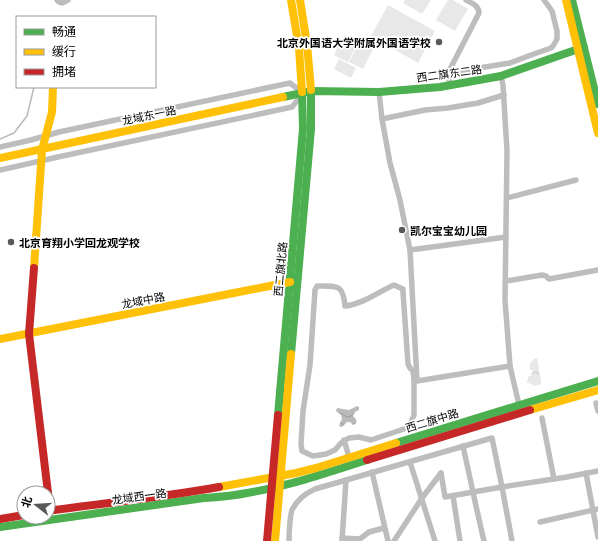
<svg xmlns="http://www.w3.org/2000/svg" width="598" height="541" viewBox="0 0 598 541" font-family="Manrope,'Noto Sans SC',sans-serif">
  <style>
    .park { fill: url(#park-crowns) }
    .garden { fill: #e8e8e8 }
    .water { fill: url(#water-waves) }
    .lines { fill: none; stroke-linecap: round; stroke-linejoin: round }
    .stream { stroke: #bababa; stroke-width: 1.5 }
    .street { stroke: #bdbdbd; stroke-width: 5.5 }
    .fast { stroke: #4caf50; stroke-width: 8 }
    .slow { stroke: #ffc107; stroke-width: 8 }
    .jam { stroke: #c62828; stroke-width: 8 }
    .poi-dot { fill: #595959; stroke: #fff; stroke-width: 1.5 }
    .labels { text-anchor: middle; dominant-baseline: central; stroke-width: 3.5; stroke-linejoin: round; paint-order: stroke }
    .poi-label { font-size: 11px; font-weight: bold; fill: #000; stroke: #fff; text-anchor: start }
    .street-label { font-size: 11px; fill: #000; stroke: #fff }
  </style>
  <defs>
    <pattern id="park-crowns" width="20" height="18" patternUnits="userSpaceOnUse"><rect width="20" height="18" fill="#e8e8e8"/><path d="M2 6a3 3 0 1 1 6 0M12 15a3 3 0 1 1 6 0" fill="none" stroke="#c5c5c5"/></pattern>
    <pattern id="water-waves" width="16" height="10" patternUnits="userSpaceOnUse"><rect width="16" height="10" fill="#bababa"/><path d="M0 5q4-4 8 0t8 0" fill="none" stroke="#9e9e9e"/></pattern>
  </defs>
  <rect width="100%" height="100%" fill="#fff"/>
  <path class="park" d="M537,358l4,22v4l-6,2 -8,-4 1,-4 1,-2h2l2,-5 -3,-2v-6l4,-4z"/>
  <g class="garden">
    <path d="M405,0h26l-9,14 -19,-11z"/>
    <path d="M448,0h5l15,9 -13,22 -19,-11z"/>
    <path d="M388,5l47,26 -17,32 -47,-27z"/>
    <path d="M344,35l14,7 -10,20 -14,-7z"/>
    <path d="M359,43l14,6 -10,20 -14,-7z"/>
    <path d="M339,59l17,9 -5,10 -17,-9z"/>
  </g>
  <path class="water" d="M357,406l2,1v3l-4,2 -2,4c3,3 5,5 2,8l-2,1 -3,-3h-3l-5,5 -3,-1 1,-3 2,-4 -1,-4 -5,-4 1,-3 12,2z"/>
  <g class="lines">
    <path class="stream" d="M0,139l14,-6 13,-17 7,-29"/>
    <g class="street">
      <path d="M57,0l2,2 3,1 6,-3"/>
      <path d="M448,73l62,-10 21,-8 20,-7 2,-2 4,-7v-8l-5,-20 -8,-11"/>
      <path d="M501,76l2,9 4,66 -2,149 5,66 9,39"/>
      <path d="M450,86l-2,-13 31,-60c0,-7 -7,-10 -13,-13"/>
      <path d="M379,92l3,27 8,44 10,37 10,50 7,131 93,-15"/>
      <path d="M382,119l43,-9 23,-2 30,-5 26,-8"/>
      <path d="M0,147l31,-7 28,-8 231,-49 13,10 -11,14 -234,50 -58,13"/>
      <path d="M507,198l69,-18"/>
      <path d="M410,250l96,-13"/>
      <path d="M506,281l36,-6 4,1 3,3 49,-9"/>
      <path d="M394,285l9,4v3l5,72 2,4 3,3 1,8v36l-3,7 -4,6 -36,12 -12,-3 -10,1 -8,5 -6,7 -9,4 -13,2 -11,-5 -1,-7 1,-16 1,-17 7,-46 5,-75 2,-4c20,0 26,-2 28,20 18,-2 33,-14 49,-21z"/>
      <path d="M596,403l2,8"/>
      <path d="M542,418l12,61"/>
      <path d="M344,440l5,17"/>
      <path d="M463,446l13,60 8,35"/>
      <path d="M410,462l25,79"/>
      <path d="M372,472l16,69"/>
      <path d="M441,473l4,24 57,-10 10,54"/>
      <path d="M586,473l12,64"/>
      <path d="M453,496l7,45"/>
      <path d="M540,522l58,-13"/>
      <path d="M342,538l18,1 9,-7 15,-4"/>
      <path d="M289,541c0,-7 1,-26 3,-31 5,-10 14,-17 23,-21l177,-51 10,49 65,-10 31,-6"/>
      <path d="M342,541l4,-61"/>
      <path d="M394,541l28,-43 19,-25"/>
    </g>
    <g class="fast">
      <path d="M572,0l26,104"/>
      <path d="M283,97l29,-6 67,1 61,-5 61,-11 83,-29"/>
      <path d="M291,354l20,-225v-39"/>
      <path d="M278,415l25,-286 -1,-37"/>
      <path d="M396,443l202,-62"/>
      <path d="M0,527l204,-29c14,-1 29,-2 43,-5 41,-7 80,-20 120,-33"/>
    </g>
    <g class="slow">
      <path d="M291,0l8,48 3,44"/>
      <path d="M300,0l7,44 4,46"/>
      <path d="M566,0l32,133"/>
      <path d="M0,158l283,-61"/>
      <path d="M34,268l8,-118 10,-38 1,-25"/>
      <path d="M0,339l290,-57"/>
      <path d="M530,410l68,-20"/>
      <path d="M219,487l77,-14 20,-5 80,-25"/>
      <path d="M275,541l16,-187"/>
    </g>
    <g class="jam">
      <path d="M34,268l-5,66 19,159"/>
      <path d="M367,460l163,-50"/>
      <path d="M48,493l2,18"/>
      <path d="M48,511c57,-8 115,-14 171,-24"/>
      <path d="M0,519l24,-4"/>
      <path d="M267,541l11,-126"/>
    </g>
  </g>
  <g class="poi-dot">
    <circle cx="439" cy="42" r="4"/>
    <circle cx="402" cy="230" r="4"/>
    <circle cx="11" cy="242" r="4"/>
  </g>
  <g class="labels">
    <g class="poi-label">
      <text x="431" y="42" text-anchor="end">北京外国语大学附属外国语学校</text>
      <text x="410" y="230">凯尔宝宝幼儿园</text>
      <text x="19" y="242">北京育翔小学回龙观学校</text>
    </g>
    <g class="street-label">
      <text transform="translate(449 73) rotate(-8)">西二旗东二路</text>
      <text transform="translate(149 115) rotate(-12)">龙域东一路</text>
      <text transform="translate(280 269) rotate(-85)">西二旗北路</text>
      <text transform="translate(143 300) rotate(-11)">龙域中路</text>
      <text transform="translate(432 420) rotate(-17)">西二旗中路</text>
      <text transform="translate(139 496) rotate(-8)">龙域西一路</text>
    </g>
  </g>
  <rect x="16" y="16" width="140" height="72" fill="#ffffff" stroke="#999999"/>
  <rect x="24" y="29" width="20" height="6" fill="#4caf50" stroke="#999999"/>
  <text x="52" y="36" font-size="12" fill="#000000">畅通</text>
  <rect x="24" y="49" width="20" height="6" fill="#ffc107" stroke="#999999"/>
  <text x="52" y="56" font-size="12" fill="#000000">缓行</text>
  <rect x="24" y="69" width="20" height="6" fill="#c62828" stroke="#999999"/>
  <text x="52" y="76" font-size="12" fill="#000000">拥堵</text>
  <g transform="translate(36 505) rotate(287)"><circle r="19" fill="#ffffff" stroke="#999999"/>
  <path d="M0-3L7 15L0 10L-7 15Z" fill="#595959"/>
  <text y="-6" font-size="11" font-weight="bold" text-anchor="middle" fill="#000000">北</text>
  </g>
</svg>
